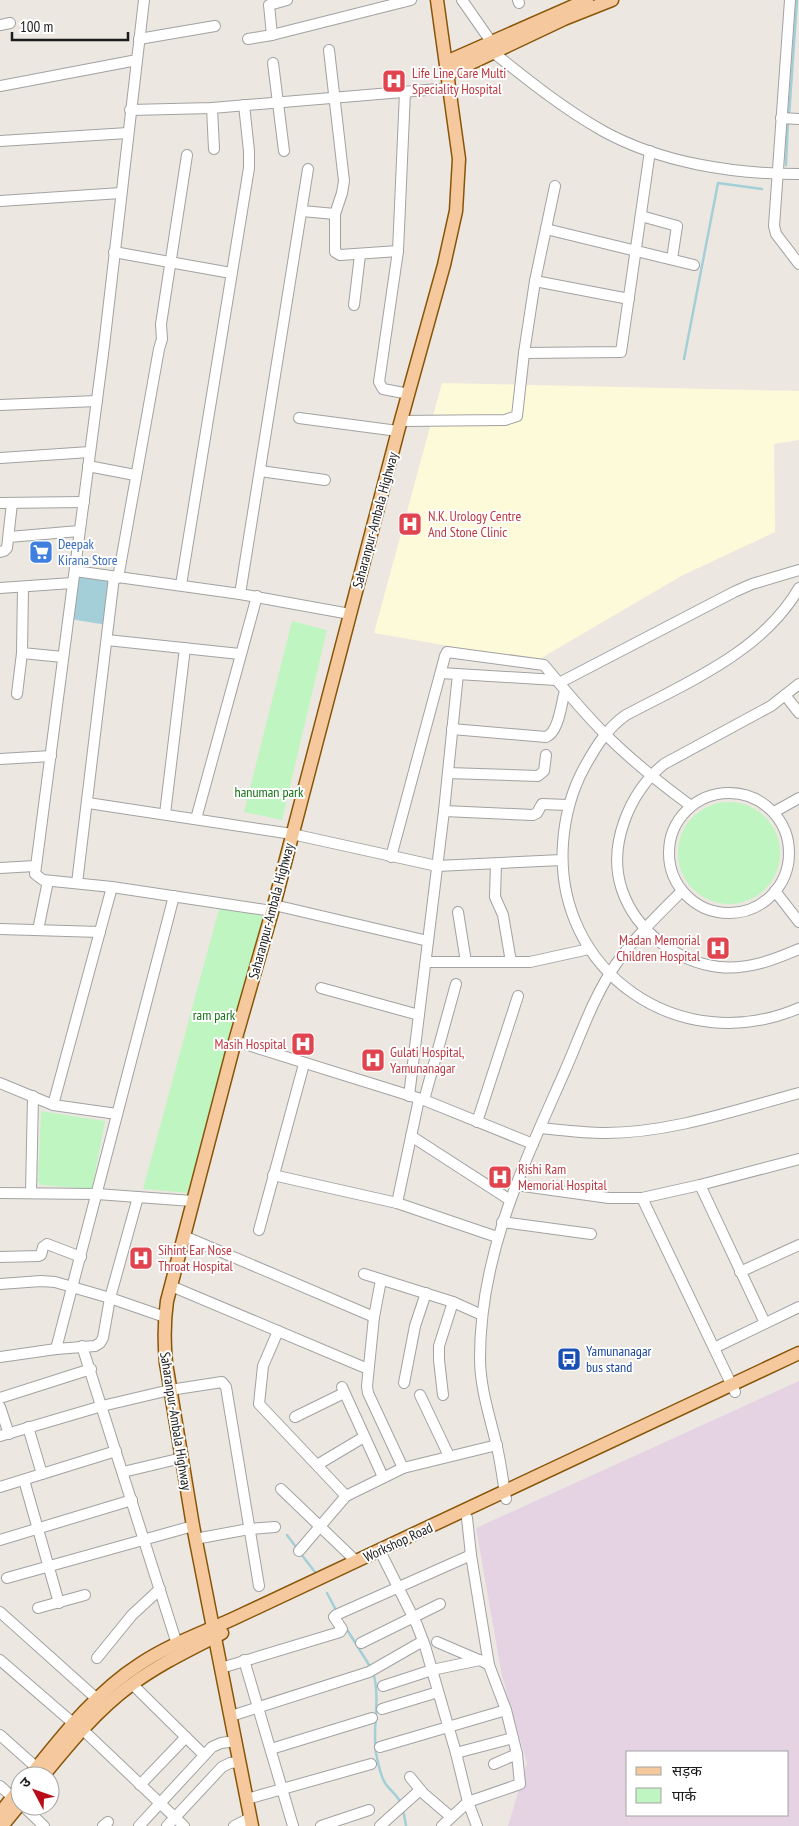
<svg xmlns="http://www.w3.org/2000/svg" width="799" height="1826" viewBox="0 0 799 1826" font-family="'PT Sans Narrow','Noto Sans Devanagari',sans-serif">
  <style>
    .industrial { fill: #e5d3e3; fill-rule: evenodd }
    .education { fill: #fdfada }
    .park { fill: #bff5c0 }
    .water { fill: #a4cfd8 }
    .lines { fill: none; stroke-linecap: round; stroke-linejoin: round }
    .stream { stroke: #a4cfd8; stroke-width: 2.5 }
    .minor-casing { stroke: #a2a2a2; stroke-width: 12 }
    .major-casing { stroke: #895609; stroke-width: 15 }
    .minor { stroke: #fff; stroke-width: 10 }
    .major { stroke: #f5c99d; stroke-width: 12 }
    .labels { text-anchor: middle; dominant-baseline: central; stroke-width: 4; stroke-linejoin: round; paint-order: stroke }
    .health-label { font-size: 14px; fill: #be3a42; stroke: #fff; text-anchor: start }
    .street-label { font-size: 14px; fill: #1b1b1b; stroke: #fff }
    .shop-label { font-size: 14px; fill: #366cbe; stroke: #fff; text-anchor: start }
    .park-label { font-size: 14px; fill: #127113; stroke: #fff }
    .transit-label { font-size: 14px; fill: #164399; stroke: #fff; text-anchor: start }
  </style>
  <rect width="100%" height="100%" fill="#ece8e1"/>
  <path class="industrial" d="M799,1381v445h-291l19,-63 -25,-87 -26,-148zM628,1752h160v63h-160z"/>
  <path class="education" d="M442,383l357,8v49l-25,4 1,88 -92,43 -147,86 -162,-28z"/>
  <g class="park">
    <path d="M292,621l35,9 -45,190 -38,-8z"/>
    <circle cx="729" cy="853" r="51"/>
    <path d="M219,909l48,7 -77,277 -47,-4z"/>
    <path d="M41,1111l64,10 -13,68 -51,-4 -3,-3z"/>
  </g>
  <path class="water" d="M76,576l36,5 -5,44 -37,-6z"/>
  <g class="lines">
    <g class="stream">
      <path d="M789,116l8,-116"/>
      <path d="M786,165l2,-44"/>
      <path d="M684,359l34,-176 44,6"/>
      <path d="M287,1535l11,15"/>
      <path d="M301,1554l14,18"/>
      <path d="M327,1593l10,19"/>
      <path d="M346,1628l25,40"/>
      <path d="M373,1672c8,27 -1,54 3,81 2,9 4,22 9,30 5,8 13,12 16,21"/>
      <path d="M403,1809l3,17"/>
    </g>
    <g class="minor-casing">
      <g id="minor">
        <path d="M144,0l-40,346 -69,528 8,6 69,7 160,24"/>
        <path d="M462,0l30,43"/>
        <path d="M518,0l1,3"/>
        <path d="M790,0l-16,226 2,8 23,30"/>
        <path d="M0,25l10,-2"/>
        <path d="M272,35l-3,-30 18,-5"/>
        <path d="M139,39l76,-13"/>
        <path d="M248,39l24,-4 139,-35"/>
        <path d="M329,50l15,131 -2,12 -7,21v38l5,3 58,-4"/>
        <path d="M494,53c35,28 70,56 109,78 58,32 131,43 196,43"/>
        <path d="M273,63l11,88"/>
        <path d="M0,86l137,-26"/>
        <path d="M405,92l-7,159 -19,131 4,7 26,5"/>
        <path d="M212,108l2,41"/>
        <path d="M130,110l82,-2 238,-20"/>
        <path d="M781,118l18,1"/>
        <path d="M0,141l128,-8"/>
        <path d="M0,201l121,-8"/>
        <path d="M302,211l33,3"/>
        <path d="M641,216l36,10 -5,33"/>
        <path d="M546,229l148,36"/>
        <path d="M114,252l117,21"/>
        <path d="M535,281l94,18"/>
        <path d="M354,305l6,-50"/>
        <path d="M524,353l97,-1 29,-201"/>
        <path d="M0,405l97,-4"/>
        <path d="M299,418l99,13"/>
        <path d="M401,421l104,-1 12,-4 7,-63 11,-72 20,-95"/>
        <path d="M0,458l90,-6"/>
        <path d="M88,466l47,9"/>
        <path d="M260,471l65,9"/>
        <path d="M0,503l84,-1"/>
        <path d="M9,537l70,-6"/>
        <path d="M0,552l4,-1 3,-3 5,-45"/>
        <path d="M75,571l165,23 110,20"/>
        <path d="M118,578l41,-229 3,-10 -1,-15 26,-169"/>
        <path d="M181,585l68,-417v-17l-5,-46"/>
        <path d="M23,587l-1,66 41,4"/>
        <path d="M0,588l72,-5"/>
        <path d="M799,588c-37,64 -111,94 -173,127 -19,13 -31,33 -42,53 -13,24 -19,48 -21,75 -9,130 118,216 236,165"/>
        <path d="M240,594l68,-425"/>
        <path d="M107,640l133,14"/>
        <path d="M441,673l115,7"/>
        <path d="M559,683l175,-91 18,-8 47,-14"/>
        <path d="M799,684l-28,22 -107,58c-35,29 -57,82 -42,126 14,41 55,72 97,77 29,3 54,-7 80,-18"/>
        <path d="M17,694l5,-41"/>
        <path d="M785,695l14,18"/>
        <path d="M452,729l94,8c13,-5 15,-33 19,-46"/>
        <path d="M0,759l51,-3"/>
        <path d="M448,773l90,3 6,-5 2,-16"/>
        <circle cx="729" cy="853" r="60"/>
        <path d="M88,803l204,31 145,32 125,-6"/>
        <path d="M444,811l89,4 4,-2 5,-9 26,1"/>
        <path d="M774,812l25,-14"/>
        <path d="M165,814l20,-166"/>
        <path d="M196,819l61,-223"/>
        <path d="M391,857l54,-201 2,-4 97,13c20,24 39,47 61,69 27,27 56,50 86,72"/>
        <path d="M496,864l-1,33 8,18 8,47"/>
        <path d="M0,868l35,-2"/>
        <path d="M77,883l37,-306"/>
        <path d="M775,891l24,31"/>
        <path d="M274,905l154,36"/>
        <path d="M458,912l8,50"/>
        <path d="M0,929l100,3"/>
        <path d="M38,930l10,-49"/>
        <path d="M426,962h104l59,-13"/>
        <path d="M321,988l98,27"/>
        <path d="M235,1041l189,59 109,44"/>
        <path d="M0,1083l53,22 64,9"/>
        <path d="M409,1096l35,-285 14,-137"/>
        <path d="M424,1100l32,-116"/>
        <path d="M53,1105l59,-218"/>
        <path d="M477,1122l41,-126"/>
        <path d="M540,1128c21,2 43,5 65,5 65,0 131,-23 194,-40"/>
        <path d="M411,1136l99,64"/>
        <path d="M273,1175l124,28 100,34"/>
        <path d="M516,1185l93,13h33l58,-13 99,-26"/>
        <path d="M700,1185l65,138"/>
        <path d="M0,1193l97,1 95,7"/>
        <path d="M31,1193l2,-97"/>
        <path d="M642,1198l93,194"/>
        <path d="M397,1203l22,-104"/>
        <path d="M502,1222l89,12"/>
        <path d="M259,1230l45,-166"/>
        <path d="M184,1236l190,81 -7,69 1,7 35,75"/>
        <path d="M0,1257l38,-1 3,-1 2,-8 4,-3 34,13"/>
        <path d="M740,1272l59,-27"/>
        <path d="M364,1274l89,28 29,13"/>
        <path d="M0,1284l41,-3 14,1 55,16 55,19"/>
        <path d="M171,1286l197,83"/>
        <path d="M374,1317l7,-37"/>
        <path d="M278,1331l-15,35 -4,38 87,92"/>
        <path d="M82,1346l95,298"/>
        <path d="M714,1348l85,-41"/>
        <path d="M56,1349l118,-453"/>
        <path d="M0,1357l56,-8 39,-3 5,-3 3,-5 7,-40 28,-101"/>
        <path d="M404,1383l11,-57 11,-33"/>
        <path d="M342,1387l41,90"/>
        <path d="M420,1395l29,61"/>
        <path d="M443,1395l-4,-35v-14l14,-44"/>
        <path d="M0,1398l91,-29"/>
        <path d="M0,1407l9,27"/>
        <path d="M295,1417l49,-24"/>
        <path d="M28,1427l14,47"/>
        <path d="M0,1436l102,-30 68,-16 52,-8 4,5 33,199"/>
        <path d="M317,1465l47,-28"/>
        <path d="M123,1472l59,-14"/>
        <path d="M24,1480l35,123"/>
        <path d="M0,1487l116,-36"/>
        <path d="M281,1489l75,72"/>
        <path d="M506,1499c-3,-17 -5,-35 -9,-52 -7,-30 -17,-59 -17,-89 0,-104 43,-192 84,-285 16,-36 29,-76 52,-109 17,-25 44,-51 66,-73"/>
        <path d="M195,1539l54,-10 26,-2"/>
        <path d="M0,1540l132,-40"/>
        <path d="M299,1551l47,-55 57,-28 94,-23"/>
        <path d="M383,1557l34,68 8,21 31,107 12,49 9,24"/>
        <path d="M7,1578l186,-52"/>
        <path d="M38,1608l47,-13"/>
        <path d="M0,1612l97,87"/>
        <path d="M437,1642l42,18"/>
        <path d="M361,1643l79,-39"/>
        <path d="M97,1658l35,-43 28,-26"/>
        <path d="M0,1660l73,63 9,6 102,97"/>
        <path d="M244,1660l49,166"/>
        <path d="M221,1668l119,-36 2,-3 -8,-12 2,-2 135,-60"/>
        <path d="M132,1684l72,71"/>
        <path d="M383,1686l49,-16 48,-10 9,5"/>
        <path d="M382,1709l56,-17"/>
        <path d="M231,1716l138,-44 54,-31"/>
        <path d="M0,1735l37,33"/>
        <path d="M380,1747l126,-37"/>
        <path d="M271,1749l101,-31"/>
        <path d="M456,1753l57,-15"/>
        <path d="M494,1764l23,-10"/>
        <path d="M410,1777l13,16 28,24"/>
        <path d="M140,1785l46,-48"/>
        <path d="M0,1786l17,15"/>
        <path d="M247,1799l124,-35"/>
        <path d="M23,1806l21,20"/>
        <path d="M103,1826l5,-4"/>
        <path d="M139,1826l73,-79 9,-4 15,-2"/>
        <path d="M167,1826l55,-59 8,-4 9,-1"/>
        <path d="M234,1826l16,-8"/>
        <path d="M321,1826l48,-16"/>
        <path d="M380,1826l40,-36"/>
        <path d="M442,1826l26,-24 52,-18 -3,-30 -11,-44 -17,-45 -18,-110 -4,-37"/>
      </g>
    </g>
    <g class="major-casing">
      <g id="major">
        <path d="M446,62l141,-62"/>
        <path d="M448,74l116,-55 48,-19"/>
        <path d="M30,1776c33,-41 65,-83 110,-112 30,-20 65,-32 97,-47l562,-264"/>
        <path d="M43,1776c27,-33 54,-66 88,-91 28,-21 60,-36 91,-52"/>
        <path d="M0,1813l20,-25"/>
        <path d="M2,1826l18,-22"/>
        <path d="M252,1826l-59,-300 -27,-163c-2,-21 -2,-41 1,-62l68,-260 39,-136 124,-474 46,-166 12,-54 3,-52 -22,-159"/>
      </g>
    </g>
    <use href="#minor" class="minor"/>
    <use href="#major" class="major"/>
  </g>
  <defs>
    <g id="hospital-square" transform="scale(1.25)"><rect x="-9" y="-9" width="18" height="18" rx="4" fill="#e0444e" stroke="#fff"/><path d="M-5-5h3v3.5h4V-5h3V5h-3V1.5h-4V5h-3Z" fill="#fff"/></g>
    <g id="supermarket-square" transform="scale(1.25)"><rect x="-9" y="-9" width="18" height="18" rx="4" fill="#3f7fe0" stroke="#fff"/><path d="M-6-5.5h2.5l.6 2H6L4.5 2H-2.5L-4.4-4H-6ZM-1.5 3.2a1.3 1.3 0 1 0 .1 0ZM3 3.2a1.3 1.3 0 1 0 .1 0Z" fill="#fff"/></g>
    <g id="bus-square" transform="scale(1.25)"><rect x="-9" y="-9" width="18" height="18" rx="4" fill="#1a4fb4" stroke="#fff"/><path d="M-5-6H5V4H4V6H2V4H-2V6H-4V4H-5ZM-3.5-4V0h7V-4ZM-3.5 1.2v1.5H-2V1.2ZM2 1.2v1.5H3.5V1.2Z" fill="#fff"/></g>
  </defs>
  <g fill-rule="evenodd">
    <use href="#hospital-square" x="394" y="81"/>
    <use href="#hospital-square" x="410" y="524"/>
    <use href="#supermarket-square" x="41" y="552"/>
    <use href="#hospital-square" x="718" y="948"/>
    <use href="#hospital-square" x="303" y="1044"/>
    <use href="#hospital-square" x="373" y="1060"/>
    <use href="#hospital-square" x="500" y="1177"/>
    <use href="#hospital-square" x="141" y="1258"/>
    <use href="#bus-square" x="569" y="1359"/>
  </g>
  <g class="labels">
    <g class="health-label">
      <text x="412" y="73">Life Line Care Multi<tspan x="412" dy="16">Speciality Hospital</tspan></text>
      <text x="428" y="516">N.K. Urology Centre<tspan x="428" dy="16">And Stone Clinic</tspan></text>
      <text x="700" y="940" text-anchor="end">Madan Memorial<tspan x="700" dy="16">Children Hospital</tspan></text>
      <text x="286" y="1044" text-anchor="end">Masih Hospital</text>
      <text x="390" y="1052">Gulati Hospital,<tspan x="390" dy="16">Yamunanagar</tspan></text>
      <text x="518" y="1169">Rishi Ram<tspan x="518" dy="16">Memorial Hospital</tspan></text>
      <text x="158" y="1250">Sihint Ear Nose<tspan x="158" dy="16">Throat Hospital</tspan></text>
    </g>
    <g class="street-label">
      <text transform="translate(375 520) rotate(-75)">Saharanpur-Ambala Highway</text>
      <text transform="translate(271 911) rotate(-75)">Saharanpur-Ambala Highway</text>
      <text transform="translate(176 1421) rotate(81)">Saharanpur-Ambala Highway</text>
      <text transform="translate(398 1542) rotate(-25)">Workshop Road</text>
    </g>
    <g class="shop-label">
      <text x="58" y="544">Deepak<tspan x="58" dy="16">Kirana Store</tspan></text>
    </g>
    <g class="park-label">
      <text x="269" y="792">hanuman park</text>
      <text x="214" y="1015">ram park</text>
    </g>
    <g class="transit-label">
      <text x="586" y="1351">Yamunanagar<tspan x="586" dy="16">bus stand</tspan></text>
    </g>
  </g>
  <rect x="626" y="1751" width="162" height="65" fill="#ffffff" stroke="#a4a4a4"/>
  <rect x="636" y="1767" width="25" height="8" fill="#f5c99d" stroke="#a4a4a4"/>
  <text x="672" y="1776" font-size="15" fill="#1b1b1b">सड़क</text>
  <rect x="636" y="1788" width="25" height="15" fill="#bff5c0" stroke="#a4a4a4"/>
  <text x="672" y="1801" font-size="15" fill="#1b1b1b">पार्क</text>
  <g transform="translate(35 1791) rotate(311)"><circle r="24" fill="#ffffff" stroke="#a4a4a4"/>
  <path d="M0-4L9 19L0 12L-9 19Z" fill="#ba0c18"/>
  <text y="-8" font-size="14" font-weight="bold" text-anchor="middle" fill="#1b1b1b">उ</text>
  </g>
  <path d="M12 32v8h116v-8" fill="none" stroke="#1b1b1b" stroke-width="2.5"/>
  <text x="20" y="32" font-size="15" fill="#1b1b1b" stroke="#ffffff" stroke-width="4" paint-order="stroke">100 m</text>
</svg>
